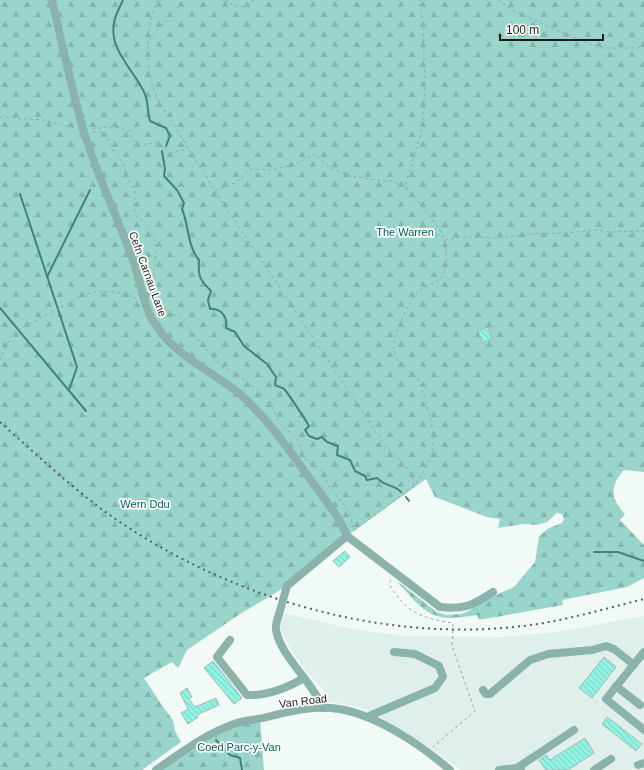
<svg xmlns="http://www.w3.org/2000/svg" width="644" height="770" viewBox="0 0 644 770" font-family="Helvetica,sans-serif">
  <style>
    .built { fill: #deefec }
    .forest { fill: url(#forest-firs) }
    .lines { fill: none; stroke-linecap: round; stroke-linejoin: round }
    .stream { stroke: #3e867b; stroke-width: 2 }
    .building { fill: url(#building-back-hatch); stroke: #adb4b2 }
    .path { stroke: #a0a6a4; stroke-width: 1; stroke-dasharray: 3 3; stroke-linecap: butt }
    .minor { stroke: #8bb3ab; stroke-width: 8 }
    .rail { stroke: #595d5c; stroke-width: 2; stroke-dasharray: 2 4; stroke-linecap: butt }
    .minor-bridge { stroke: #8bb3ab; stroke-width: 8 }
    .labels { text-anchor: middle; dominant-baseline: central; stroke-width: 3.5; stroke-linejoin: round; paint-order: stroke }
    .park-label { font-size: 11px; fill: #025e53; stroke: #fff }
    .street-label { font-size: 11px; fill: #1a1c1c; stroke: #fff }
  </style>
  <defs>
    <pattern id="forest-firs" width="22" height="20" patternUnits="userSpaceOnUse"><rect width="22" height="20" fill="#99d5ca"/><path d="M5 1l3.5 6h-7zM16 11l3.5 6h-7z" fill="#83b6ad"/></pattern>
    <pattern id="building-back-hatch" width="6" height="6" patternUnits="userSpaceOnUse"><rect width="6" height="6" fill="#8ef3e2"/><path d="M-1 5l2 2M0 0l6 6M5-1l2 2" fill="none" stroke="#7ad0c1"/></pattern>
  </defs>
  <rect width="100%" height="100%" fill="#f2faf8"/>
  <path class="built" d="M284,613l68,16 54,7 95,1 55,-5 88,-16v154h-183l-38,-27 -45,-27 -19,-9 -30,-5 -7,-14 -16,-17 -15,-21 -7,-13 -4,-11z"/>
  <g class="forest">
    <path d="M0,0h644v472l-20,-2c-15,16 -13,29 1,44l-5,6 24,25v33l-17,9 -65,13 1,5 -84,15 -2,-5c-9,1 -19,3 -28,3 -23,0 -38,-21 -52,-37l40,31 9,3 15,-1 8,-3 9,-8 36,-16 21,-25 4,-26 10,-8 13,-5 2,-4 -2,-5 -5,-1 -10,9 -10,3 -14,-1 -25,4 2,-9 -13,-2 -52,-20 -9,-18 -79,57 -60,50 -47,28 -53,36 -9,18 -6,-6 -28,16 19,29 10,13 2,11 6,11 -39,28h-142z"/>
    <path d="M260,719l4,51h-108l46,-31z"/>
  </g>
  <g class="lines">
    <g class="stream">
      <path d="M123,0c-3,7 -8,15 -9,23 -5,27 19,46 30,69 5,9 3,20 6,29l16,7 4,8 -4,10"/>
      <path d="M162,151l3,18 -1,7 13,14 7,13 -2,6c7,16 5,37 17,51 -1,16 0,19 12,31l-3,9 2,9c12,-1 18,9 16,19l9,4 9,14 23,18 9,13 -1,8c2,1 6,2 9,4 2,1 23,33 25,37l-4,4 4,6 8,3 5,-2 5,5 11,4 -1,9 13,5 5,11 10,5 2,4 10,-2c10,10 17,6 24,14"/>
      <path d="M20,194l57,173 -8,23"/>
      <path d="M47,277l43,-87"/>
      <path d="M0,308l86,103"/>
      <path d="M406,497l3,4"/>
      <path d="M594,552h24l26,9"/>
      <path d="M216,740l14,15 10,3 2,12"/>
    </g>
  </g>
  <g class="building">
    <path d="M488,327l4,12 -10,4 -4,-13z"/>
    <path d="M345,551l5,6 -11,10 -6,-6z"/>
    <path d="M604,657l12,10 -24,31 -13,-10z"/>
    <path d="M213,661l29,37 -8,6 -30,-36z"/>
    <path d="M187,688l5,9 -3,2 6,8 21,-9 3,7 -22,10 1,2 -10,7 -7,-11 7,-4 -8,-16z"/>
    <path d="M607,717l35,27 -6,7 -34,-27z"/>
    <path d="M585,738l9,15 -26,17h-22l-7,-10 7,-5 4,5z"/>
  </g>
  <g class="lines">
    <g class="path">
      <path d="M158,0c-14,30 -14,70 0,100l59,94 169,253c11,11 27,22 28,39"/>
      <path d="M225,0l9,6 11,1 9,-7"/>
      <path d="M498,0l16,11 53,24 34,13h36l7,-2"/>
      <path d="M149,40l35,-40"/>
      <path d="M0,117l43,3 32,8"/>
      <path d="M92,129c14,-2 24,-4 37,2l4,8 7,7 17,-4 14,11 17,-5"/>
      <path d="M93,132l12,1c4,5 4,10 7,15 7,12 13,13 13,29 2,3 6,6 8,10 5,10 -2,19 4,29 2,4 7,5 9,8 5,6 9,17 10,23 1,15 -7,34 -1,49 7,18 29,18 36,36l30,34 19,10 30,25 9,22 19,17 5,15"/>
      <path d="M407,190l-1,-7 16,-53 3,-42 -2,-63 -3,-25"/>
      <path d="M215,191c17,-7 23,-7 34,-22l24,1 25,-7 18,-9c18,23 42,23 68,27 3,0 7,-1 9,0 14,4 38,36 46,48 7,11 13,42 0,51 -8,5 -17,7 -23,14 -8,9 -21,38 -22,50 -1,4 1,11 3,15 4,10 18,13 23,23 12,45 25,63 -6,104l-61,45"/>
      <path d="M445,240l15,-3 39,1 31,-4 39,-1 22,-3 24,2 29,-1"/>
      <path d="M0,360l11,-24 7,-6 66,-35c19,-7 34,-3 52,3"/>
      <path d="M305,459l18,13 5,13 21,26 5,19"/>
      <path d="M391,580l-2,4c17,28 31,34 64,39l-1,23 23,65 -42,36"/>
    </g>
    <g class="minor">
      <path d="M52,0c10,43 19,87 31,129 13,44 33,85 49,128 9,24 11,53 27,73 21,28 56,43 82,65 28,25 50,58 72,88 12,17 27,34 34,53"/>
      <path d="M347,536l93,71c26,3 32,-2 53,-15"/>
      <path d="M287,586l60,-50"/>
      <path d="M279,614c-1,4 -4,11 -3,15 3,26 37,53 47,79"/>
      <path d="M230,640l-13,17 30,38c21,1 40,-7 57,-17"/>
      <path d="M644,652l-38,47 38,31"/>
      <path d="M616,686l24,19"/>
      <path d="M483,690l3,4h4l40,-34 18,-6 44,-4 14,-4 8,3 20,16"/>
      <path d="M367,717l68,-29 8,-11 -4,-11 -24,-12 -21,-2"/>
      <path d="M638,765l6,-2"/>
      <path d="M517,768l57,-38"/>
      <path d="M156,770c25,-17 49,-36 78,-46 11,-4 22,-4 33,-7 23,-6 48,-12 72,-8 38,6 82,36 111,61"/>
      <path d="M499,770l18,-2 4,2"/>
      <path d="M594,770l17,-11"/>
    </g>
    <path class="rail" d="M0,422c37,33 74,68 114,96 116,80 268,125 409,108 41,-5 81,-17 121,-27"/>
    <path class="minor-bridge" d="M279,614l8,-28"/>
  </g>
  <g class="labels">
    <g class="park-label">
      <text x="405" y="232">The Warren</text>
      <text x="145" y="504">Wern Ddu</text>
      <text x="239" y="747">Coed Parc-y-Van</text>
    </g>
    <g class="street-label">
      <text transform="translate(148 274) rotate(70)">Cefn Carnau Lane</text>
      <text transform="translate(303 701) rotate(-7)">Van Road</text>
    </g>
  </g>
  <path d="M500 34v6h103v-6" fill="none" stroke="#1a1c1c" stroke-width="2"/>
  <text x="506" y="34" font-size="12" fill="#1a1c1c" stroke="#ffffff" stroke-width="3" paint-order="stroke">100 m</text>
</svg>
